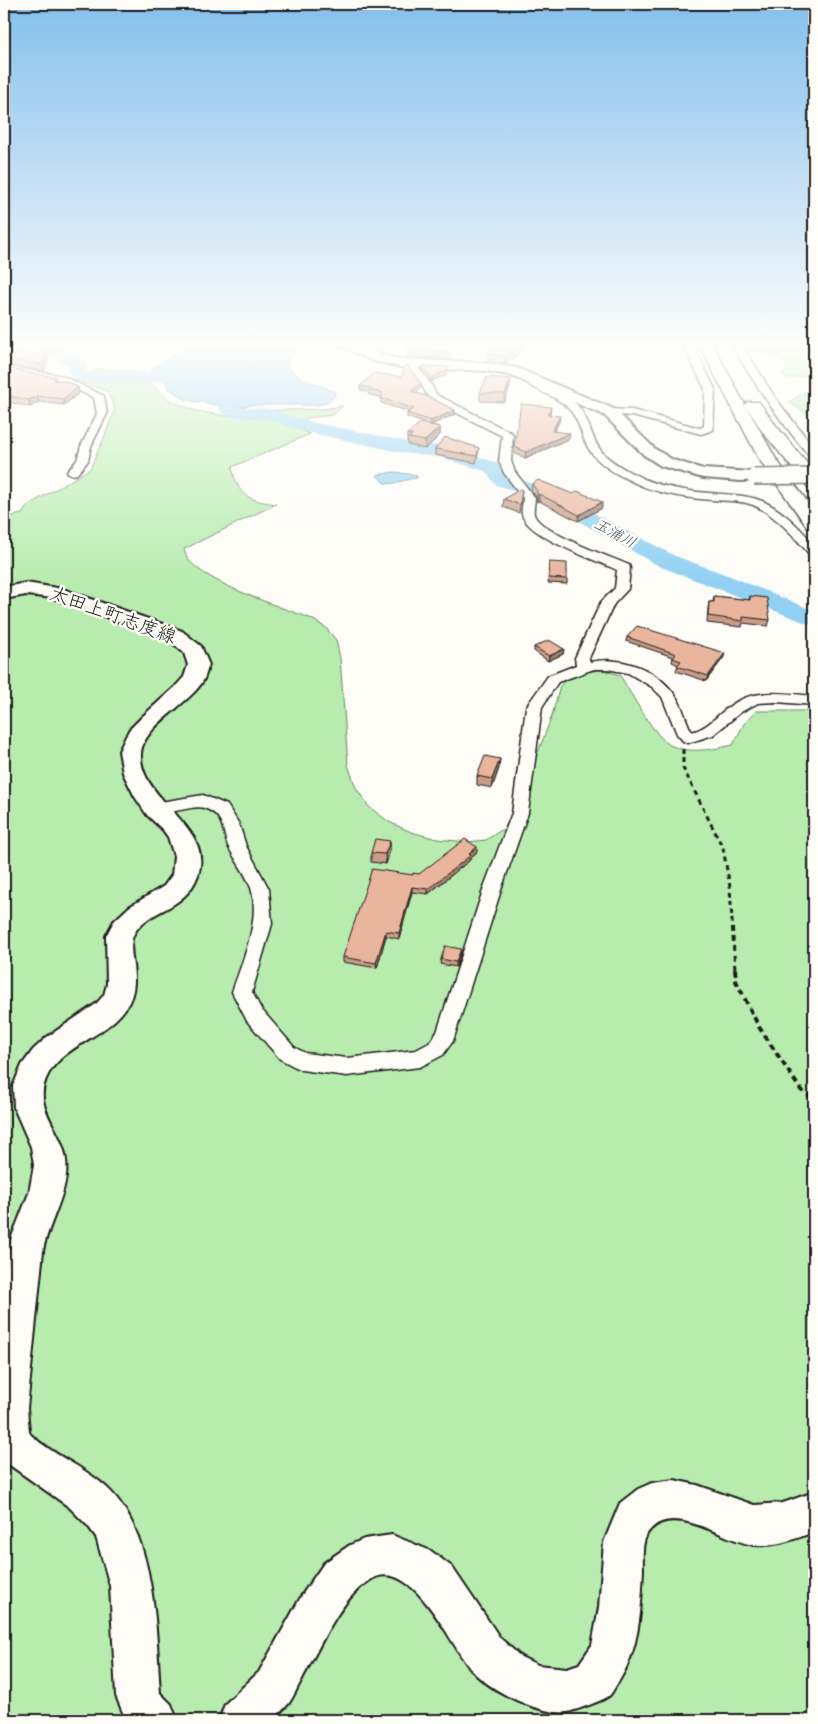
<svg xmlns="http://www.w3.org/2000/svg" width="818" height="1724" viewBox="0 0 818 1724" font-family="'Comic Neue','Klee One',sans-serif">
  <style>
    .green { fill: #b7ecae; stroke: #6a8465 }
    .water { fill: #91d0f2; stroke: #62889c }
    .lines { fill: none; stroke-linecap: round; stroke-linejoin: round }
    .river { fill: #91d0f2; fill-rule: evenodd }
    .street-casing { stroke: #1c1c1c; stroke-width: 3 }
    .secondary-casing { stroke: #1c1c1c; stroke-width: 4 }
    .highway-casing { stroke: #1c1c1c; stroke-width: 3 }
    .path-far1 { stroke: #1c1c1c; stroke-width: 3; stroke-dasharray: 5 4; stroke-linecap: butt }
    .path { stroke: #1c1c1c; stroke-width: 4; stroke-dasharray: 6 4.5; stroke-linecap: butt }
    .street { fill: #fdfcf7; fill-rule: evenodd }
    .secondary { fill: #fdfcf7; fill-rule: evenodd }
    .highway { fill: #fdfcf7; fill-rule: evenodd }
    .secondary-bridge-casing { stroke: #1c1c1c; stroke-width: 18; stroke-linecap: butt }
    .secondary-bridge { stroke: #fdfcf7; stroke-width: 15 }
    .wall { fill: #c99c87; stroke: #1c1c1c }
    .shaded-wall { fill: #a47f6e; stroke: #1c1c1c }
    .building { fill: #eab59d; stroke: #1c1c1c }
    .labels { text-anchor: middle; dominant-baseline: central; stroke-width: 5; stroke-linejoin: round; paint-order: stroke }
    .far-water-label { font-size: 15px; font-style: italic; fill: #455b67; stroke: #fdfcf7 }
    .near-street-label { font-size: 19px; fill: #1c1c1c; stroke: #fdfcf7 }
  </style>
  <rect width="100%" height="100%" fill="#fdfcf7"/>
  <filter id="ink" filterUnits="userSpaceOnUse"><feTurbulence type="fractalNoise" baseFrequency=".02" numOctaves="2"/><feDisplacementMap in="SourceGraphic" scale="10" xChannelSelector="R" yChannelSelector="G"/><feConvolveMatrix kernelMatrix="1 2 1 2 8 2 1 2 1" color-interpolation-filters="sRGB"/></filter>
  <g filter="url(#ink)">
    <g class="green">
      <path d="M741,343h73v32l-28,3 -4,-5 7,-3 -11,-14 -35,-8z"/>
      <path d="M99,369l33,2 11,5 26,24 27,11 30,5 24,-5 73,-2 20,-3 -10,9 -27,3 -5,12 9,4 -78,33c6,31 17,33 44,37l-92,45c1,3 2,7 4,10 18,25 94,48 124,60l14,9 10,12 4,18 8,107 8,23 13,19 20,15 22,10 26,7 30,3 19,-2 17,-11 11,-15 38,-98 8,-30 6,-7 17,-7 20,-2 17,5c10,17 36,65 52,71 18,8 43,3 61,-1l11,-21 12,-13h58v1009h-810v-1202l18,-4 5,-8 63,-37 14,-31 11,-29 -8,-18 -26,-9 1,-7z"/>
      <path d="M810,389h4v29l-25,-16z"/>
    </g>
    <g class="water">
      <path d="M194,343h113l-20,19v5l12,10 36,15 -1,5 -7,6 -11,2h-64l-24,4 -4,-3 -37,-6 -18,-11 -4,-8 -10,-4 -5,-7z"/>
      <path d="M394,472l21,3 2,1v2c-8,0 -27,8 -32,5 -3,-1 -5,-6 -9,-8z"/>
    </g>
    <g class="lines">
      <path class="river" d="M31,343h20l30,15 6,6 -1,8c40,1 129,-8 155,29l-3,6 30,2 43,13 93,19 37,5 58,17 11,14 23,7 47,22 95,50 55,20 84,35v15l-155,-60 -93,-52 -47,-22 -23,-7 -11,-14 -46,-14 -35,-4 -97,-21 -41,-13 -31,-2 -13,-4 -3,-4 4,-7 -19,-12 -39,-9 -39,2 -51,-2 -6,-8 1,-7 -32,-17z"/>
      <g class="street-casing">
        <g id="street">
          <path d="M682,343h10l23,46 -2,41 -12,4 -69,-18 -27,-2 -1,-2 1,-2 4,-1 23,1 68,18 4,-2 1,-37z"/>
          <path d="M731,343h10l35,56 38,49v10l-4,-1c-30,-36 -56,-73 -79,-114z"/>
          <path d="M414,361l5,3 -1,4 8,9 11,18 75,38 1,2 -2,26 4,11 20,26c0,5 -2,11 -1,16 4,18 77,43 95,51l1,3 -2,21 -14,15 -25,54 1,4c32,-7 71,8 88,38 6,10 8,22 14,32 16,-4 25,-17 38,-26 25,-19 56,-12 84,-10v9l-38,-3 -18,1 -17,9 -28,23 -25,8 -5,-2 -6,-7 -15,-37 -10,-10 -24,-14 -21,-4h-13l-36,13 -16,25 -14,106 -26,74 -49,154 -10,14 -23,12 -73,9 -46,-6 -21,-11 -33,-38 -15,-29c10,-30 29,-72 19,-104 -5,-14 -15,-27 -22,-40 -8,-18 -3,-32 -25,-40 -11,-4 -38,9 -56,4l-2,-4 2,-4 55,-9 24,10 12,19 7,22 23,43 3,35 -20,68 9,17 33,38 11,6 42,5 69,-8 13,-7 8,-11 47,-145 28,-74 14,-106 22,-31 28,-11 -1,-7 26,-56 14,-14 2,-18c-21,-10 -90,-33 -95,-56 -1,-5 1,-11 1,-16l-19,-25 -5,-12 3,-25 -73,-37 -10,-19 -11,-12 3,-6z"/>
          <path d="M4,366l59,10 41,20 3,18 -16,32 -3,15 -11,13 -4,1 -6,-3 10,-12 4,-14 16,-32 -3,-16 -36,-17 -54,-9z"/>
          <path d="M532,375l3,1 3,6c13,8 28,12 39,23 12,13 13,29 22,43 8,12 25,21 37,27 23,12 48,16 74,18 17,2 35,1 52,8 21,9 37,26 52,43v12l-4,-1c-16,-19 -34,-40 -57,-50 -13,-5 -28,-4 -42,-5 -28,-2 -59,-7 -84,-21 -17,-8 -34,-19 -42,-37 -5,-12 -7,-24 -17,-34 -10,-11 -26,-15 -39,-23l-2,-7z"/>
        </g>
      </g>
      <g class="secondary-casing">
        <g id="secondary">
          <path d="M338,343h18l26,12 19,4 84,4 32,5 97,41 41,40 18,11 30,9 51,3 6,2 2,3 -2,3 -19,1 -38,-3 -42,-12 -17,-11 -40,-40 -95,-40 -24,-4 -84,-4 -28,-6 -33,-15z"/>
          <path d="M26,583l37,6 119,42 19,15 8,19c-2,4 -3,10 -5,14 -13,25 -61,46 -63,74 -3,48 74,72 57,122 -13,36 -48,33 -63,57 -13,20 14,52 -15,83 -21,24 -61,33 -74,64 -13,30 17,52 20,81 4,31 -18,62 -23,91l-16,157 2,24 2,3c23,21 52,31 75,52 50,45 50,143 54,206l11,11 6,16h-51l-10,-24 -6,-110 -14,-49 -8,-11 -19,-19 -65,-46v-173l7,-49 18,-46 5,-28 -3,-18 -17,-39 -1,-22 9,-21 11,-15 14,-13 49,-33 8,-9 3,-11 -1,-48 8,-15 15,-14 35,-21 8,-11 2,-19 -6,-19 -5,-7 -16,-15 -12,-18 -12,-24 -4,-22 10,-21 14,-14 31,-28 10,-11 4,-12 -4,-12 -16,-14 -115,-41 -27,-3 -22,4v-12z"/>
          <path d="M674,1480l23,5 57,20 29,-2 31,-11v40c-19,7 -39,15 -60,13 -29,-3 -79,-43 -104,-15 -9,9 -7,27 -7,40 -2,38 -3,78 -24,111 -3,4 -6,10 -9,14 -5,5 -34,15 -42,17 -28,4 -82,-23 -99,-45 -19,-24 -58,-113 -99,-87 -31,19 -51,69 -69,101 -4,7 -7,15 -12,22 -5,6 -12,12 -17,17h-53l6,-16 34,-32 43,-77 22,-32 26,-18 14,-6 28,-4 39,16 21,16 48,71 21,19 17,8 29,3 12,-4 13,-19 7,-38 5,-65 16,-39 18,-14 14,-6z"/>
        </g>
      </g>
      <g class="highway-casing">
        <path id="highway" d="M698,343h14l33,62 2,-3h12l15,21 40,49v16l-6,-1 -46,-56 -16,-25 30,53 38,52v18l-7,-2 -48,-68z"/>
      </g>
      <path class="path-far1" d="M683,749v19l40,80 7,39 5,83"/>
      <path class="path" d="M735,969l1,12 23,46 42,63 13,9"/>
      <use href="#street" class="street"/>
      <use href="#secondary" class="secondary"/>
      <use href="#highway" class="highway"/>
      <g class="secondary-bridge-casing">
        <path id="secondary-bridge" d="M754,477l60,-1"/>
      </g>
      <use href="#secondary-bridge" class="secondary-bridge"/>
    </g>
    <g class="wall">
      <path d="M498,343h30l-15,16 -3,-1 -4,5 -18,-3v-6z"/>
      <path d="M407,351h22l22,1v6l-44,-1z"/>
      <path d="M4,354l44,6 -4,11 -40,-6z"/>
      <path d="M422,366l26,1 -2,9 -6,1 -9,5 -9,-12z"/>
      <path d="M4,367l53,13 22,13 -15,12 -25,-3 -9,5 -26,-6v-12l3,-4h-3z"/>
      <path d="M421,384v4l-6,5 40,21 -24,11 9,2v8l-15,14 -17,-4v-3l-1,-1v-7l22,-9 -22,-8v-4l3,-1 -29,-9v-6l-12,-2v-3l-9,-2v-4z"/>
      <path d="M510,387l-6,15 -24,-1v-8z"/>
      <path d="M551,407l-1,8 9,7 -5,9 15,8 -44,19 -11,-5v-6z"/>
      <path d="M479,448l-1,6 -2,9 -41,-8v-6z"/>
      <path d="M532,484l70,24 -24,13 -39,-20 -2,1 -1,-5 -5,-7z"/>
      <path d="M522,490l-3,23 -16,-6 1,-8z"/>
      <path d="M549,562l18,17v5l-19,-1z"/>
      <path d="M714,596l35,4 1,-4 20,24 -2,6 -25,-3 -1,4 -35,-4 1,-15 1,-6h4z"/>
      <path d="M627,637l97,20 -18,24 -30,-10 2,-6 -6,-3 1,-5 -47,-16z"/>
      <path d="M534,647l30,2 -1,5 -15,7 -14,-10z"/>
      <path d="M499,768l-7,20 -15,-3v-9z"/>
      <path d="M390,841v9l-4,14 -15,-2v-9z"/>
      <path d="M477,852l-7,6v2l-42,34 -16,-2 -13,47 -13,-3 -9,32 -34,-6v-5l70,-82 6,-1z"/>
      <path d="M461,953l-5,14 -16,-3 1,-5z"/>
    </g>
    <g class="shaded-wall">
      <path d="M522,343h6l-15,16v-7z"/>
      <path d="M510,352v6l-4,5v-7z"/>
      <path d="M47,354l1,6 -4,11 -2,-6z"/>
      <path d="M440,373v4l-9,5v-4z"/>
      <path d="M511,379l-1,8 -6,15 1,-8z"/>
      <path d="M421,384v4l-10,8v-5z"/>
      <path d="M78,387l1,6 -15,12 -1,-6z"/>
      <path d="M37,396l2,6 -9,5 -1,-7z"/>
      <path d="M455,410v4l-24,11v-4z"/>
      <path d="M560,416l-1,6 -8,15 1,-6z"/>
      <path d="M440,427v8l-15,14v-8z"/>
      <path d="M570,433l-1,6 -44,19 1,-6z"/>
      <path d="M539,494v7l-2,1v-6z"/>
      <path d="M602,502v6l-24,13 1,-6z"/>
      <path d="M564,649l-1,5 -15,7 1,-5z"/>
      <path d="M725,653l-1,4 -18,24 2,-5z"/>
      <path d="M500,759l-1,9 -7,20v-9z"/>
      <path d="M390,841v9l-4,14 -1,-10z"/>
      <path d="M477,847v5l-7,6v2l-42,34v-5z"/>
      <path d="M412,887v5l-13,47v-6z"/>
      <path d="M386,931v5l-9,32 -1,-5z"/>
      <path d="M461,949v4l-5,14v-5z"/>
    </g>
    <g class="building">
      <path d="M409,343h20l-1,7 23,2 -44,-1z"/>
      <path d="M498,343h24l-9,9h-3l-4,4 -18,-2z"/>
      <path d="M41,353l6,1 -5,11 -38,-7v-4z"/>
      <path d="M405,365h2l14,19 -10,7 20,7 24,12 -24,11 -24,-8 7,-4 -33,-11 2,-5 -14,-3 3,-2 -12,-2 14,-13 28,4z"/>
      <path d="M422,366l26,1 -2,5 -6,1 -9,5z"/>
      <path d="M4,367l26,6 26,4 -2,3 11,1 13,6 -15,12 -26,-3 -8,4 -25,-5v-6l7,-10h-7z"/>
      <path d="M487,377l24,2 -6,15 -25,-1z"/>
      <path d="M521,404l30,3 -3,8 12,1 -8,15 18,2 -44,19 -12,-5z"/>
      <path d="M420,423l20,4 -15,14 -17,-3 4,-3 -5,-1z"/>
      <path d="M445,437l34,11 -2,8 -42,-7z"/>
      <path d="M538,480l35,14 4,-3 25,11 -23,13 -40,-21 -2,2v-5l-5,-7z"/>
      <path d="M520,489l2,1 -2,15 -16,-6z"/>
      <path d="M549,562l18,1v16l-18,-1z"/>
      <path d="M714,596l36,4v-4l17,2 3,22 -27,-3v4l-35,-5 1,-14h5z"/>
      <path d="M637,626l88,27 -17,23 -31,-10 4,-5 -8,-3 3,-4 -49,-17z"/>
      <path d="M549,640l15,9 -15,7 -15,-9z"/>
      <path d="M485,756l15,3 -8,20 -15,-3z"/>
      <path d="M375,839l15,2 -5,13 -14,-1z"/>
      <path d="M465,839l12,8 -8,7 2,1 -43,34 -16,-2 -13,46 -13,-2 -10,32 -33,-6 29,-88 41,6v-2l6,1z"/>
      <path d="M445,946l16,3 -5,13 -15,-3z"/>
    </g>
  </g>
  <linearGradient id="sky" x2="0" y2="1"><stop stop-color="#85bfec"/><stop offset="0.59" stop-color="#fefefb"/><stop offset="1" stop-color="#fefefb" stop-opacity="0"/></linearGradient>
  <rect width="818" height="584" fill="url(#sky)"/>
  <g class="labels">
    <g class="far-water-label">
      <text transform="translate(615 533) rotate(29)">玉浦川</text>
    </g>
    <g class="near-street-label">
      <text transform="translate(113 615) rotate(20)">太田上町志度線</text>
    </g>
  </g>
  <rect width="818" height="1724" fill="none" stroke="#fdfcf7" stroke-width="20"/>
  <rect x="10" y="10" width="798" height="1704" fill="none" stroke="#1c1c1c" stroke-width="2" filter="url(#ink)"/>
</svg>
